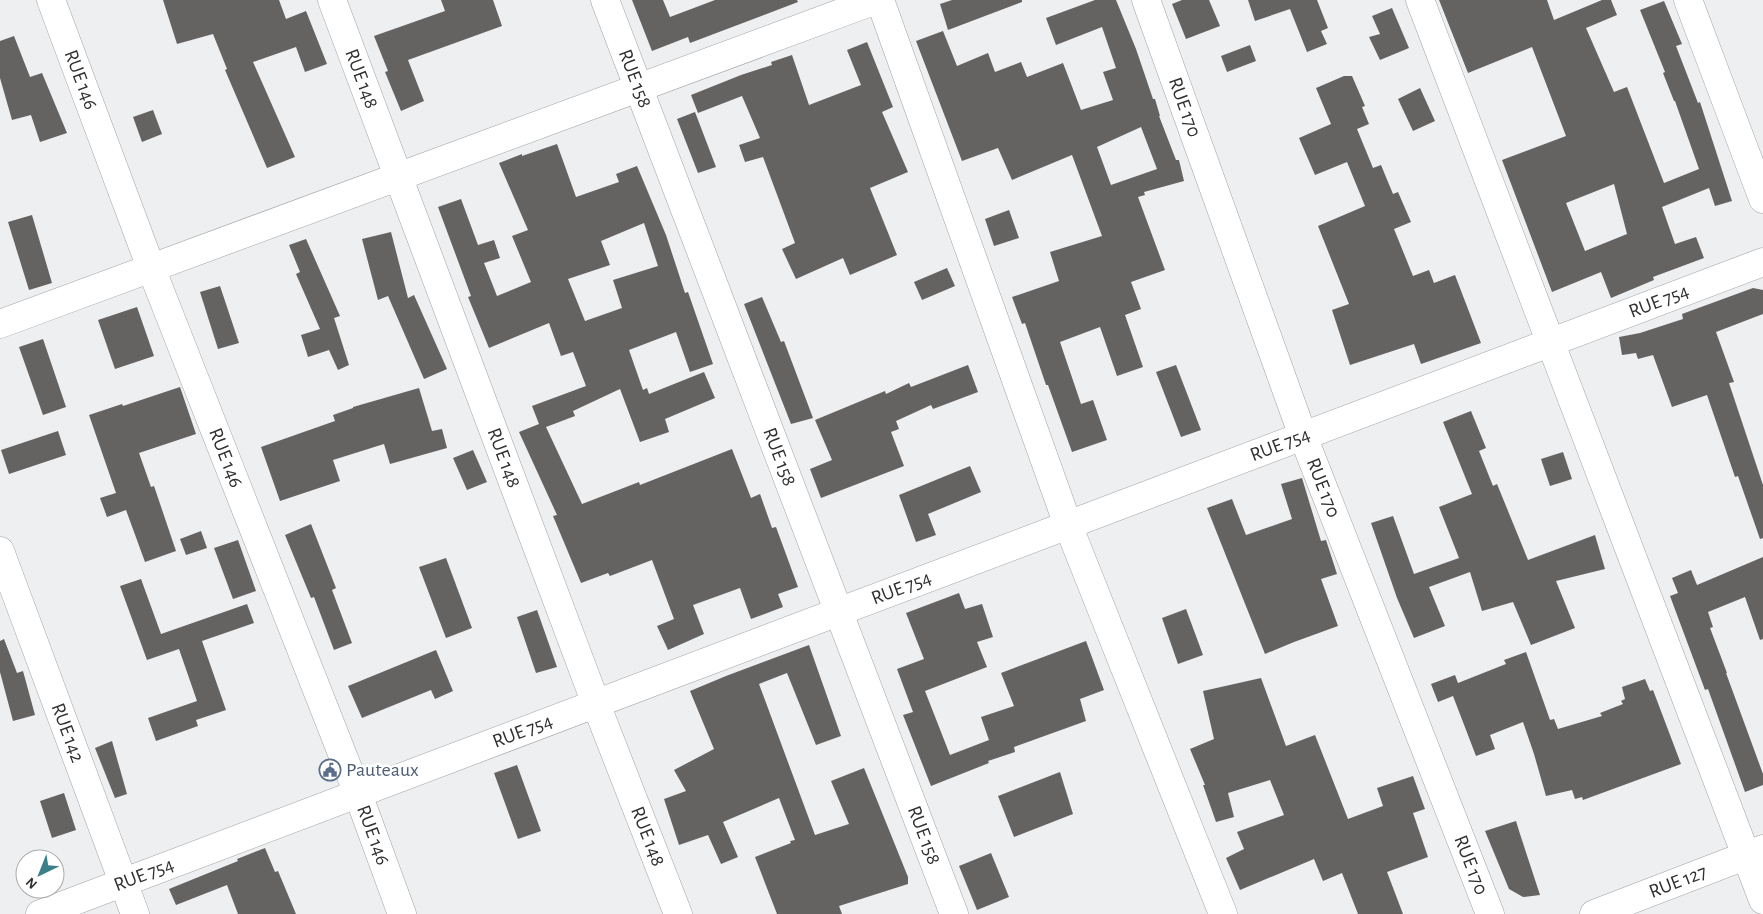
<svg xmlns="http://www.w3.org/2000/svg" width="1763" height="914" viewBox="0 0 1763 914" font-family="'Alegreya Sans',sans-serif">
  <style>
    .building { fill: #656361; fill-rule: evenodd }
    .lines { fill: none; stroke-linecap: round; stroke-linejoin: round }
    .minor-casing { stroke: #a1a2a4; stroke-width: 29 }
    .minor { stroke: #fff; stroke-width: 28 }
    .labels { text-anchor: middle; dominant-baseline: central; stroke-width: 5; stroke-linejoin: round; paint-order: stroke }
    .street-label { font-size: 20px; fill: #303031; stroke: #fff }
    .service-label { font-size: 20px; fill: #4e5e75; stroke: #fff; text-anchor: start }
  </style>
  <rect width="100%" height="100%" fill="#edeff1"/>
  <g class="building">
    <path d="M163,0h116l7,19 20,-8 21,53 -22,8 -9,-25 -43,15 42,95 -28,11 -42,-98 2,-1 -14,-35 -36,10z"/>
    <path d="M441,0h52l9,26 -94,34 16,41 -23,10 -16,-39 3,-1 -14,-35 71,-25z"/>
    <path d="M632,0h31l7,17 45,-17h82l1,2 -108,41 -2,-6 -36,14z"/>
    <path d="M952,0h70v2l-74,28 -8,-26z"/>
    <path d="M1095,0h21l20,49 17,50h2l5,17h-1l17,44h3l5,21 -40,11 1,3 -7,2 27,73 -34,12 10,27 -16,6 18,52 -26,9 -17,-49 -40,15 21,62 12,-4 14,40 -35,12 -24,-67h-2l-21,-62 -3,1 -10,-27 47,-16 -9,-29 52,-16 -30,-81 -60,25 -14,-32 -36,13 -46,-120 27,-10 14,35 31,-13 7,19 26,-10 6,15 36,-14 18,47 32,-10 -10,-28 13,-4 -14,-41 -46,18 -10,-27zM1141,127l16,42 -46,16 -14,-38z"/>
    <path d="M1182,0h27l11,26 -34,13 -14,-35z"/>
    <path d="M1248,0h69l11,28 -7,3 6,13 -20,8 -17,-43 -35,12z"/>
    <path d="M1439,0h108l7,20 48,-20h9l6,15 -31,13 28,64 13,-5 37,96 35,-14 -24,-68h-1l-11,-28 2,-1 -25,-62 24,-9 18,43 -6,2 22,57 2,-1 32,99 -17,5 -6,-18 -47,19 13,37 21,-7 8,21 -51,19 1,3 -43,18 -10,-26 -49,20 -50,-132 64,-24 -34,-89 -64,26zM1614,184l13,50 -42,17 -19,-48z"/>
    <path d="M1392,8l17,40 -29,12 -11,-23 11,-3 -8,-18z"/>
    <path d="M14,36l16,41 12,-4 25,60 -27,9 -9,-27 -19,5 -12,-42v-37z"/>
    <path d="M867,42l26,65 -11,5 26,60 -38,16 27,67 -47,20 -7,-17 -47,21 -14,-30 13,-6 -32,-86 -18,5 -6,-17 21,-7 -18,-42 -44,17 -7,-18 50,-20 31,-10 -1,-3 21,-7 17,50 52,-20 -14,-35z"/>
    <path d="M1250,45l6,16 -29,11 -6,-16z"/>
    <path d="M1344,76h8l13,30 -3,1 7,17 -12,5 16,39 8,-3 12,29 5,-2 13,30 -17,7 19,47 16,-6 5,13 21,-8 26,68 -60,21 -7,-20 -64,21 -18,-55 17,-6 -31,-78 47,-20 -18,-44 -32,13 -16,-37 32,-14 -15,-36z"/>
    <path d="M1420,88l15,33 -22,10 -15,-32z"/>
    <path d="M153,110l9,24 -20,8 -9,-25z"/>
    <path d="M695,112l21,55 -18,6 -21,-54z"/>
    <path d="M557,144l19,53 43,-15 -3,-8 21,-8 29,69 19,58 3,-1 25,72 -23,8 -14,-40 -47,18 14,40 4,-2 2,6 55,-22 11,26 -50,21 4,13 -29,10 -20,-53 -47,22 2,5 -29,11 36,77 57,-22 1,3 92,-36 19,49 9,-4 12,34 4,-1 22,60 -20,7 5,13 -32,12 -11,-31 -47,17 11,29 -36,16 -11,-24 17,-7 -22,-59 -42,16 -2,-3 -27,10 -28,-67 4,-1 -38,-83 20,-8 -7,-18 54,-20 -13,-34 -12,4 -12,-33 -60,25 -21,-51 3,-1 -33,-89 23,-8 17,46 16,-5 6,18 -16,5 13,33 34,-14 -19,-46 16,-6 -29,-67 23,-9v2zM644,223l14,43 -45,14 9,28 -37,13 -17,-42 42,-14 -9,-24z"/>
    <path d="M1009,210l10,28 -25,8 -9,-27z"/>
    <path d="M32,215l20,68 -23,7 -21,-68z"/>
    <path d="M391,232l17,66 6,-3 33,74 -23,10 -36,-83 -10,4 -16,-61z"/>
    <path d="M306,239l34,77 -6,2 15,47 -11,5 -9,-20 -21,7 -7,-22 19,-6 -24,-55 4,-2 -11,-27z"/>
    <path d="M947,268l8,18 -33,14 -8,-18z"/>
    <path d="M220,286l19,57 -21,6 -18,-57z"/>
    <path d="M1753,288l10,2v24l-47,18 18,50 -5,1 34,102v53l-3,1 -22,-63 -3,1 -28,-82 -35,12 -19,-52 -15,4 -2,-6 -14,2 -3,-18 21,-4 43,-14 -1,-5z"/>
    <path d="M762,297l19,45 3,-1 29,77 -22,6 -47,-120z"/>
    <path d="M137,307l17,49 -39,13 -17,-49z"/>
    <path d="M43,339l23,68 -23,8 -24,-68z"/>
    <path d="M968,365l10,27 -45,17 -2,-4 -35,16 3,8 -8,3 13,34 -83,32 -11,-29 22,-9 -17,-40 70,-29 1,3 23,-11 2,4z"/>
    <path d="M1176,365l25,65 -20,7 -25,-65z"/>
    <path d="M180,387l16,47 -57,19 12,34 3,-1 22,65 -31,11 -19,-52 -19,7 -7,-19 16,-5 -27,-78 33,-11 1,2z"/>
    <path d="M419,388l13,43 10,-2 5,19 -57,16 -6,-20 -51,16 7,21 -60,20 -19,-54 74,-26 -2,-6 20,-7v-1z"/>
    <path d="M1471,411l15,37 -7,3 14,35 4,-2 31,76 67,-25 10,34 -49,12 19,47 -44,17 -18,-43 -31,9 -12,-39 -41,15 16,39 -31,12 -17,-40 -26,-75 22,-7 21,58 45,-16 -20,-51 33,-13 -29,-72z"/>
    <path d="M58,431l8,24 -57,19 -8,-24z"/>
    <path d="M473,450l14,32 -20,8 -14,-32z"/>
    <path d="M1563,452l9,27 -22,7 -9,-27z"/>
    <path d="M970,466l11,26 -53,22 8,21 -20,7 -17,-47z"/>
    <path d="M1302,478l19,63 5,-1 11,34 -16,5 17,47 -44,16 -29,12 -58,-146 25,-9 14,36 46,-16 -11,-35z"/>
    <path d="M311,524l25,64 -4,2 20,53 -18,7 -20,-53 -3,1 -26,-63z"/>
    <path d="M201,531l6,17 -21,7 -6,-16z"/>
    <path d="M238,540l18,51 -23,8 -19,-51z"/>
    <path d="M1763,557v82l-3,1 -15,-43 -37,15 5,15 -3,1 17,45h-1l37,101v11l-18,7 -37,-103 -3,1 -35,-94 8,-3 -6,-15 19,-8 6,15z"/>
    <path d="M446,558l26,70 -26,10 -27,-71z"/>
    <path d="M141,579l20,55 86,-30 7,19 -52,18 24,69 -30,10 2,6 -42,15 -8,-23 49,-17 -18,-52 -32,11 -27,-74z"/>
    <path d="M959,593l6,16 17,-5 11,33 -16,5 10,25 -62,24 25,64 39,-15 -8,-23 33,-11 -13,-33 85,-32 18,49 -24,9 6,22 -72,26 1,5 -27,9 1,2 -58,23 -28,-71 10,-3 -16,-43 27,-10 -18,-46z"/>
    <path d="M1186,609l17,46 -25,9 -16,-46z"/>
    <path d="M537,610l20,57 -21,6 -19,-56z"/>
    <path d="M4,639l13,34 6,-2 12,44 -22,6 -13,-49v-31z"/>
    <path d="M809,645l32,91 -25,9 -29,-72 -28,11 56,151 34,-11 -18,-43 33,-13 44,109v7l-69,22 3,8h-65l-22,-57 36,-14 -1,-2 5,-1 -16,-42 -56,24 15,35 -17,7 -13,-29 -29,10 -15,-46 22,-8 -12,-21 40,-21 -24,-58 36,-15z"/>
    <path d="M436,650l17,41 -18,8 -4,-9 -69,28 -14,-32z"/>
    <path d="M1526,652l24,68 4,-1 4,10 44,-13 -2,-3 23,-9 -2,-3 4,-2 -3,-12 23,-8 5,12 3,-1 28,74 -98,36 -1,-3 -7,2 -3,-9 -26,6 -12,-42 -11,-32 -33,13 5,14 -19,7 -23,-60 -15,6 -7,-18 24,-9 3,8 48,-19 -2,-4z"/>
    <path d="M1261,678l25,68 29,-11 33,84 35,-13 -6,-18 36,-12 12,33 -12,4 15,44 -41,15 16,42h-45l-16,-41 -19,8 -9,-22 -74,31 -14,-32 18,-9 -7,-17 47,-17 -14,-35 -42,13 6,24 -18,5 -13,-37h2l-15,-36 24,-10 -11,-48z"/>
    <path d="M112,741l15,53 -12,4 -20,-50z"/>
    <path d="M517,765l24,66 -23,8 -24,-66z"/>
    <path d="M1060,772l13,42 -59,23 -16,-41z"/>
    <path d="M64,793l12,37 -24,8 -12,-37z"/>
    <path d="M1516,821l4,13 20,61 -17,2 -14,-8 -24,-58z"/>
    <path d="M265,848l10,24 3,-1 18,43h-58l-11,-29 -51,20 -7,-16 69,-28 -1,-2z"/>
    <path d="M991,853l18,44 -32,13 -18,-44z"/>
  </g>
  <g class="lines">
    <g class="minor-casing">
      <g id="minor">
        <path id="s1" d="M51,0l100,268 207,526 44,120"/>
        <path id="s2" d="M332,0l264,704 82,210"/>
        <path id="s3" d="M605,0l349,914"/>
        <path d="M880,0l188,525 155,389"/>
        <path id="s4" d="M1146,0l157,436 187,478"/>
        <path d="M1420,0l343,900"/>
        <path d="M1688,0l75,199"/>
        <path d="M0,324l876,-324"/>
        <path id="s5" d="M0,551l135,363"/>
        <path id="s6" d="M40,914l1723,-652"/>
        <path id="s7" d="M1594,914l169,-65"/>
      </g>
    </g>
    <use href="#minor" class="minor"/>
  </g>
  <defs>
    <g id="civic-ring" transform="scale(1.125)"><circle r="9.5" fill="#fff" stroke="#5c6f8a" stroke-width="1.5"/><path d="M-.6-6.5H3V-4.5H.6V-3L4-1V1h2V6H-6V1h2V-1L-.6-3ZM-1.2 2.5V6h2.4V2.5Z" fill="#5c6f8a"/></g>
  </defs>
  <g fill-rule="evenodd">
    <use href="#civic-ring" x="330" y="770"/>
  </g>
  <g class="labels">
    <g class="street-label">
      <text stroke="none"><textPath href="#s2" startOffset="84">RUE 148</textPath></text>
      <text stroke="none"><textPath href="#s1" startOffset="85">RUE 146</textPath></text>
      <text stroke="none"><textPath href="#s3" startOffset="84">RUE 158</textPath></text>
      <text stroke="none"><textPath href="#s4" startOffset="114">RUE 170</textPath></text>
      <text stroke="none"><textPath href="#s6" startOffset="1731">RUE 754</textPath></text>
      <text stroke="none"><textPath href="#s6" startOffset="1326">RUE 754</textPath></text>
      <text stroke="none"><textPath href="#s1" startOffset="490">RUE 146</textPath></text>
      <text stroke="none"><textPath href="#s2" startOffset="489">RUE 148</textPath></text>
      <text stroke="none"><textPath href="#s3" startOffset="489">RUE 158</textPath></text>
      <text stroke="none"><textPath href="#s4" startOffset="519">RUE 170</textPath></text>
      <text stroke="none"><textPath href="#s6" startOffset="921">RUE 754</textPath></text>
      <text stroke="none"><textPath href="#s6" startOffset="516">RUE 754</textPath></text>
      <text stroke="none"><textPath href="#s5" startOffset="194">RUE 142</textPath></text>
      <text stroke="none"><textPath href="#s1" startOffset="895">RUE 146</textPath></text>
      <text stroke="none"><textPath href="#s3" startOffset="894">RUE 158</textPath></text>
      <text stroke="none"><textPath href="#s2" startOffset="894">RUE 148</textPath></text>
      <text stroke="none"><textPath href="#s4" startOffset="924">RUE 170</textPath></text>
      <text stroke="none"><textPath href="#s6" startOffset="111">RUE 754</textPath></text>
      <text stroke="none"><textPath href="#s7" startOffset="90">RUE 127</textPath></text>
    </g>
    <g class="service-label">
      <text x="346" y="770">Pauteaux</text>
    </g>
  </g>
  <g transform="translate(40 874) rotate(223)"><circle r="24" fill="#ffffff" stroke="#acacad"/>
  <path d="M0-4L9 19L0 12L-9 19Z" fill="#3a808b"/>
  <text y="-8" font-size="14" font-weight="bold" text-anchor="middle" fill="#303031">N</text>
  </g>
</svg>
